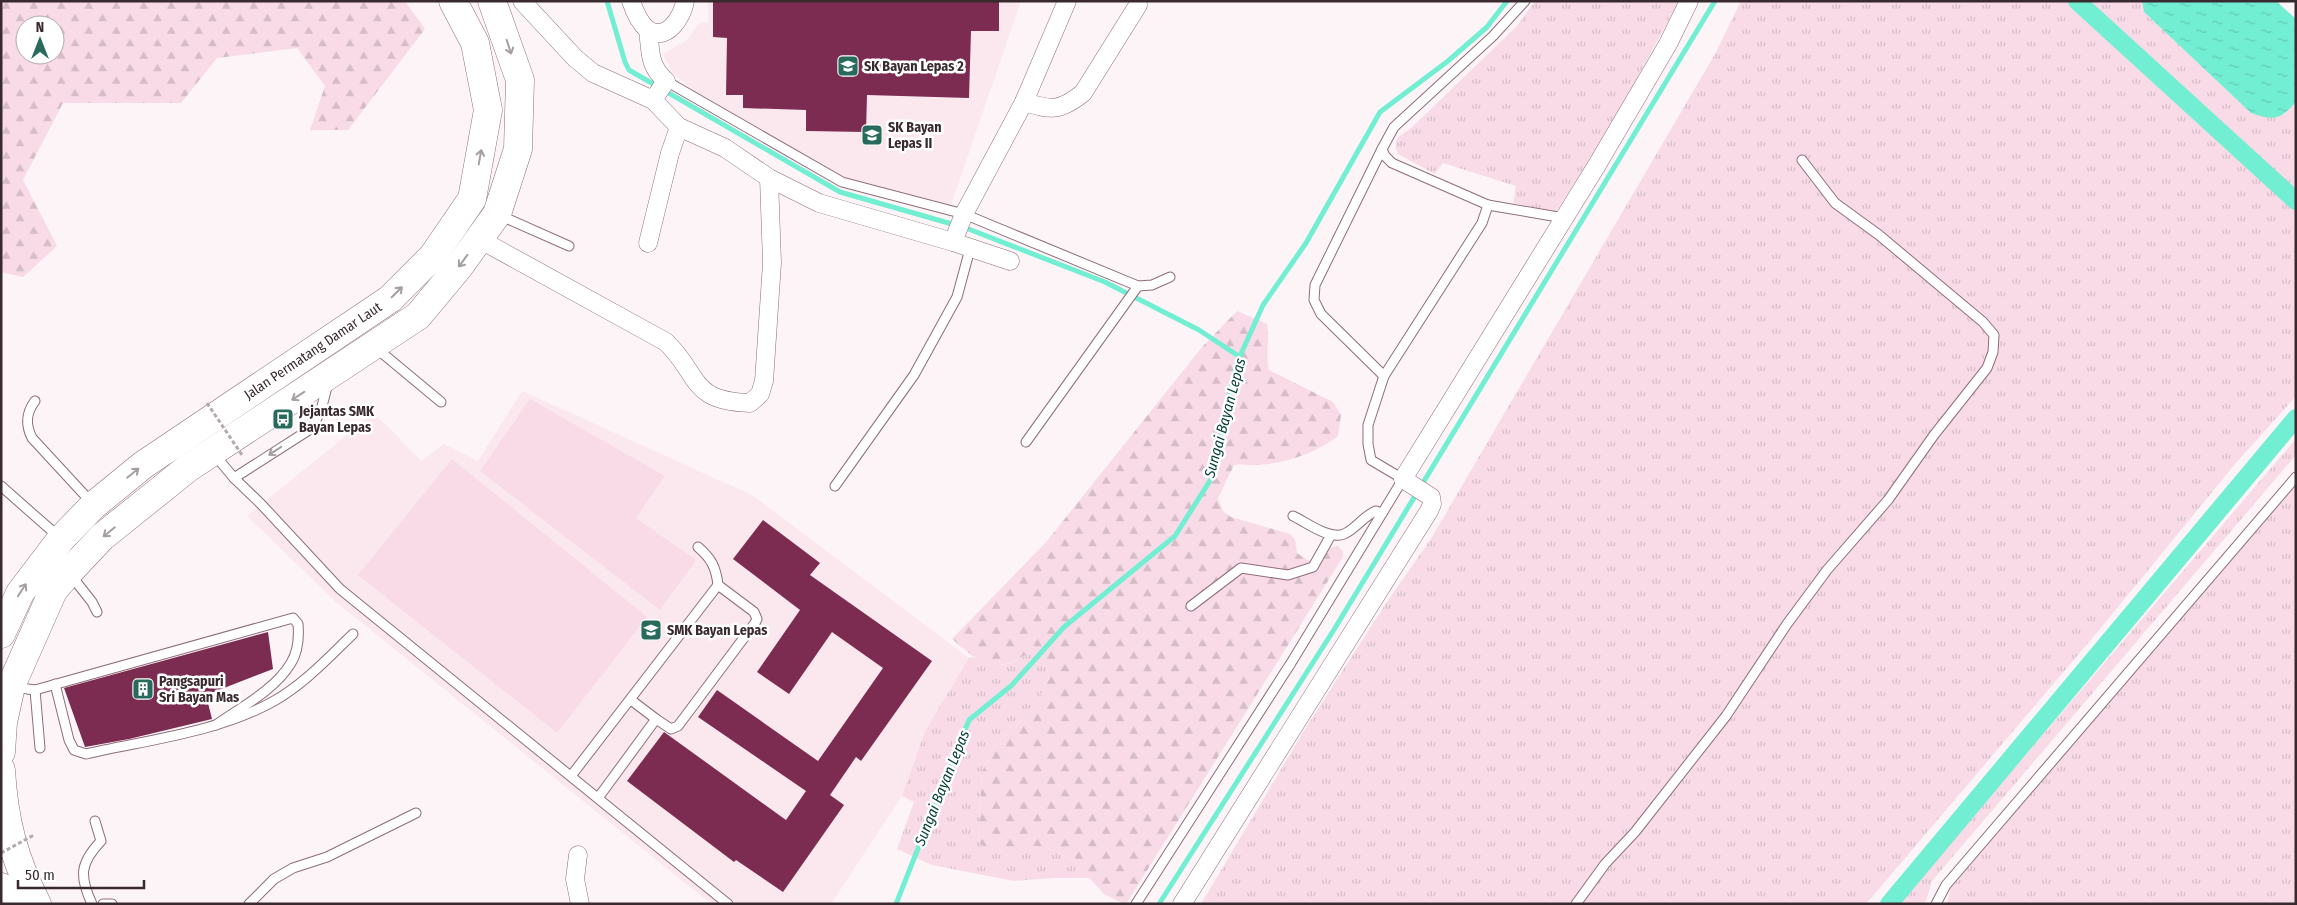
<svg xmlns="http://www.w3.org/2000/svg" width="2297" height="905" viewBox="0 0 2297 905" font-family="'Fira Sans Condensed',sans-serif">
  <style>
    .built { fill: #fbe8ef }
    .grass { fill: url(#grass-tufts) }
    .forest { fill: url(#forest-firs); fill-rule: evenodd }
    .park { fill: #f8dbe6 }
    .water { fill: url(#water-ripples) }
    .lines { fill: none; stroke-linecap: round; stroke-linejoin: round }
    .stream { stroke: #72eed2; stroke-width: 5 }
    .canal { stroke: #72eed2; stroke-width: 18 }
    .building { fill: #7c2b51 }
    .service-casing { stroke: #8f6d7a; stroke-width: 11 }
    .minor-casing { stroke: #8f6d7a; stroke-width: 19 }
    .trunk-casing { stroke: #8f6d7a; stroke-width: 29 }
    .service { stroke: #fff; stroke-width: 9 }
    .minor { stroke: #fff; stroke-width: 18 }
    .trunk { stroke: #fff; stroke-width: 28 }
    .path-bridge { stroke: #b4a9ad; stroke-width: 3; stroke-dasharray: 4 2.5; stroke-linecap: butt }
    .oneway { stroke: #a59fa1 }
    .labels { text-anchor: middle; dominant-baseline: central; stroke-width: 5; stroke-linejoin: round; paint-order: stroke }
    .poi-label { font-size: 14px; font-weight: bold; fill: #382a2f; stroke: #fff; text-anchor: start }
    .street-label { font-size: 14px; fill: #382a2f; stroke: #fff }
    .water-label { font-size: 15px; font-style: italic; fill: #074237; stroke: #fff }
  </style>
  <defs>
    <pattern id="grass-tufts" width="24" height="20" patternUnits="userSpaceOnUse" patternTransform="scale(1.25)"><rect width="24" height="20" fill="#f8dbe6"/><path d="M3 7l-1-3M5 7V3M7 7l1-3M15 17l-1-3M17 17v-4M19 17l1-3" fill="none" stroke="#d5bcc6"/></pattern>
    <pattern id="forest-firs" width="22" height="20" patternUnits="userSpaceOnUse" patternTransform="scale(1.25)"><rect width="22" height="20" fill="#f8dbe6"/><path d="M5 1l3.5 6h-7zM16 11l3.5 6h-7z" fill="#d5bcc6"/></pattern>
    <pattern id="water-ripples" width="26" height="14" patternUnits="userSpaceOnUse" patternTransform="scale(1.25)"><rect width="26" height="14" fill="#72eed2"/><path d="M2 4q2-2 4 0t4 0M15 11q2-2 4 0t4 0" fill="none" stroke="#63ccb5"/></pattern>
  </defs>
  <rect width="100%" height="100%" fill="#fcf4f7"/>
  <g class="built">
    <path d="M708,1h313l-70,204 -111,-29 -144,-83 -23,-20 -10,-19 24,-14 12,-17 9,-1z"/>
    <path d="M522,391l230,104 217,163 -44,73 -23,65 -71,108h-120l-375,-302 -89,-86 127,-103 47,48 23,-17 34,17z"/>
  </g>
  <g class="grass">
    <path d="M1535,1h144l-66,121 -57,90 -43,-9 3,-17 -73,-23 -8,11 -37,-20c-6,-13 0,-18 11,-24l108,-104z"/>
    <path d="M1741,1h401l2,11 107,101 33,2 12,-13v294l-61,68 -135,165 -234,275h-665l101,-170 81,-126 49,-71 283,-483z"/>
    <path d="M2296,439v16l-364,426 -7,23h-27z"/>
    <path d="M2296,484v420h-349l4,-19z"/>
    <path d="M1030,652l15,5 4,21 -14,30 -42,40 -11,24 -4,69 66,5 30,15 16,17h-36l-40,3 -82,-16 -35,-16 17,-47 -12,-6 23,-65 44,-73 4,-1c26,10 32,12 57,-5z"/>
  </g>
  <g class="forest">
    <path d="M1,1h404l20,28 -77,101h-38l15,-44 -28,-38 -80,10 -36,45h-118l-40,77 34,66 -34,31 -22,-5zM25,25h30v30h-30z"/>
    <path d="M1237,311l30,13c3,16 -2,31 2,46l64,32 8,13 -3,21c-22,17 -53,28 -81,29 -9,1 -14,-2 -23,0l-16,33 5,13 8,6 59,17 5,5 2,14 12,8 21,-13 8,-2 5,5v6l-217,347h-2l-20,-10 -30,-33 -30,-15h-60l-6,-5 4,-69 11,-24 42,-40 14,-30 -4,-21 -15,-5c-35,24 -50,11 -78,-13l95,-98 156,-195z"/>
  </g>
  <g class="park">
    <path d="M530,399l135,77 -29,42 60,42 -36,50 -180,-139z"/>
    <path d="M452,459l195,158 -90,116 -199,-158z"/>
  </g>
  <path class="water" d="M2142,1h134l20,18v83c-16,18 -22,19 -45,11l-107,-101z"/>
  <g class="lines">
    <g class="stream">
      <path d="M607,1l18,61 4,8 211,122 126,36 139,54 94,48 41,27"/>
      <path d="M896,904l73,-184 43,-35 52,-58 111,-91 36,-57 25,-114 27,-60 43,-62 74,-131 68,-51 39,-34 20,-26"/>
      <path d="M1159,904l176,-276 380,-627"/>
    </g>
    <g class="canal">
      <path d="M2077,1l219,200"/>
      <path d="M1889,904l407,-486"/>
    </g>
  </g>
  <g class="building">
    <path d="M713,1h286v30h-28l-2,67 -102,-3 -1,37 -60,-1v-21l-63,-2v-13h-17l1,-57 -14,-1z"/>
    <path d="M763,520l57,43 -10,12 122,86 -71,100 -5,-4 -26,38 14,10 -61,87 -47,-32 -2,2 -107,-81 37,-49 122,88 20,-29 -108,-74 19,-27 101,71 65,-93 -51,-36 -43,62 -32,-22 43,-62 -67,-51z"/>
    <path d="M268,632l5,37 -67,26 6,24 -83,20 -44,8 -21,-59z"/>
  </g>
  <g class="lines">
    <g class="service-casing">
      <g id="service">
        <path d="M666,81l176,101 122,32 174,72 14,-1 18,-8"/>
        <path d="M1382,149l3,7 7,7 96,42 76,13"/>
        <path d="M499,215l70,31"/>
        <path d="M376,348l65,54"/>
        <path d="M1384,376l-63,-62 -7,-14 1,-15 67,-136 12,-22 99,-91 32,-35"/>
        <path d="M35,401c-9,12 -10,23 -3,37l60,65"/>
        <path d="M1026,442l112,-156"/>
        <path d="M214,454l20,24 27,26 79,85 388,315"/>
        <path d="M234,478l78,-50 9,-18 7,-27"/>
        <path d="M1,486l58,51"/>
        <path d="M835,486l79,-111 43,-78 13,-48"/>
        <path d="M1293,516c13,6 36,24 51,18 12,-5 19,-18 32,-23l6,2"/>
        <path d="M70,574l22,28 5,10"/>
        <path d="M1191,606l50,-38 47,7 25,-8 18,-32"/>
        <path d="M55,684l14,56 5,10 12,4c61,-14 133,-22 188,-53 30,-17 54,-43 79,-67"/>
        <path d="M13,687l22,3 258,-72 5,6c1,12 0,28 -7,39 -16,27 -50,44 -75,62"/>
        <path d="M35,690l5,58"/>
        <path d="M631,700l25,19"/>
        <path d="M571,776l147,-191c-2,-17 -6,-26 -20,-38"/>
        <path d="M598,798l58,-79 15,10 7,-3 77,-103 2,-4 -3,-7 -36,-27"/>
        <path d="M92,904c-13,-28 -12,-41 9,-63l-6,-20"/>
        <path d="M103,904h9"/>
        <path d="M249,904l25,-25 19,-11 34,-11 89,-44"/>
        <path d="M1136,904l155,-241 112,-184 -32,-19 -3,-16v-19l16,-49 98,-153 6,-18"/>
        <path d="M1576,904l29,-40 30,-32 91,-116 61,-92 40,-54 61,-70 46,-65 53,-67 6,-16 1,-17 -11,-13 -104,-87 -44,-32 -33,-43"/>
        <path d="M1936,904l10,-19 350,-408"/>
      </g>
    </g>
    <g class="minor-casing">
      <g id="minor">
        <path d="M522,1l53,57 18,15 60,27 26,27 46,21 44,30 50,25 134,39 57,19"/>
        <path d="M631,1c3,9 9,22 16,28 19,15 36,-13 38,-28"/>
        <path d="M648,30c3,22 0,35 18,51l-13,19"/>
        <path d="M1024,102c27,8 35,10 59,-9l55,-88"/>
        <path d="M479,239l187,103c35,34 23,59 84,61l10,-9 4,-13 8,-118 -3,-85"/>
        <path d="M953,242l11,-28 60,-112 43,-101"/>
        <path d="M648,243l22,-90 9,-26"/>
        <path d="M578,855l-3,24 5,25"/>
        <path d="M1182,904l247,-393 3,-7 -1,-7 -28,-18 194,-314 71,-121 21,-43"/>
      </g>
    </g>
    <g class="trunk-casing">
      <g id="trunk">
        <path d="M1,634l19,-41 41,-54 33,-34 49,-40 247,-166 43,-43 39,-57 16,-89 -13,-67 -22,-42"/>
        <path d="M1,752l2,-30 8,-36 42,-95 16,-19 33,-35 86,-69 230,-152 40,-48 39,-54 21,-65 2,-69 -28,-79"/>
        <path d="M1,770c3,51 13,89 36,134"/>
        <path d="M1,887l7,17"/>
      </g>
    </g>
    <use href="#service" class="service"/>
    <use href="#minor" class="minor"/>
    <use href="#trunk" class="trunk"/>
    <g class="path-bridge">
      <path d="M207,403l35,52"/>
      <path d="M1,853l33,-18"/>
    </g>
  </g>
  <defs><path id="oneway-shaft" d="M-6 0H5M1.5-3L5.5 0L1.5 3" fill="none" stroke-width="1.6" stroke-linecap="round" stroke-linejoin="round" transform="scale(1.25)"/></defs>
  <g class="oneway">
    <use href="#oneway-shaft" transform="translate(509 47) rotate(72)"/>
    <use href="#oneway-shaft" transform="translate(480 157) rotate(-80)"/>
    <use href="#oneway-shaft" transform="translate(463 261) rotate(126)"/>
    <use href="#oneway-shaft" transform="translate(397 292) rotate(-45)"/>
    <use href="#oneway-shaft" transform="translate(298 396) rotate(147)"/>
    <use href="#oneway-shaft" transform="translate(275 451) rotate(147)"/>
    <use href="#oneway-shaft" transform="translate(133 473) rotate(-39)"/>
    <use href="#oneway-shaft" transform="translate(109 532) rotate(141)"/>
    <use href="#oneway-shaft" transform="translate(22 590) rotate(-57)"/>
  </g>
  <defs>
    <g id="school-square" transform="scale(1.125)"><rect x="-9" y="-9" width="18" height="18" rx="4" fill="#286b5d" stroke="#fff"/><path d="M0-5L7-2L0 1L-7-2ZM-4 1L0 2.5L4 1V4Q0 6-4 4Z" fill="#fff"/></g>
    <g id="bus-square" transform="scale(1.125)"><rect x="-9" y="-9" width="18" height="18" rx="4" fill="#286b5d" stroke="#fff"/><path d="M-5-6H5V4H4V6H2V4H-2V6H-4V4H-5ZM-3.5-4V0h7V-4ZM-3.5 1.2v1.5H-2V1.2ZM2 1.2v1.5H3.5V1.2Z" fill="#fff"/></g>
    <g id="building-square" transform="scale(1.125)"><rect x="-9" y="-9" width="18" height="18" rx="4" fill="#286b5d" stroke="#fff"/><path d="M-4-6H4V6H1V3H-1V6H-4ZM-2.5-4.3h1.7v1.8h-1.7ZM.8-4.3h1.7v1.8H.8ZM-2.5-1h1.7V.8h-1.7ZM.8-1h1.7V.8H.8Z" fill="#fff"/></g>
  </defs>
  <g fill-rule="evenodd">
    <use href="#school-square" x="848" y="66"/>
    <use href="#school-square" x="872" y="135"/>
    <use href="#bus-square" x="283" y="419"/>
    <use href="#school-square" x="651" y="630"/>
    <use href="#building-square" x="143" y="689"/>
  </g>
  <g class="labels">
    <g class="poi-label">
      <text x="864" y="66">SK Bayan Lepas 2</text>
      <text x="888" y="127">SK Bayan<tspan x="888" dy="16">Lepas II</tspan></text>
      <text x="299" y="411">Jejantas SMK<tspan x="299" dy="16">Bayan Lepas</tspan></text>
      <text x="667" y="630">SMK Bayan Lepas</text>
      <text x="159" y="681">Pangsapuri<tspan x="159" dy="16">Sri Bayan Mas</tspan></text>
    </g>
    <g class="street-label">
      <text transform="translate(313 351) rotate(-34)">Jalan Permatang Damar Laut</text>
    </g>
    <g class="water-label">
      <text transform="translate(1225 418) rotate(-75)">Sungai Bayan Lepas</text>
      <text transform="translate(942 788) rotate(-68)">Sungai Bayan Lepas</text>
    </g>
  </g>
  <rect width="2297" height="905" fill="none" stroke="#382a2f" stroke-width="5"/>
  <g transform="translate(40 40)"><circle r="24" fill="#ffffff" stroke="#afaaac"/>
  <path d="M0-4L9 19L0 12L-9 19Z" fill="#286b5d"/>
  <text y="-8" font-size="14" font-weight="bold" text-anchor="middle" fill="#382a2f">N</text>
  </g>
  <path d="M18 880v8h126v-8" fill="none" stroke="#382a2f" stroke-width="2.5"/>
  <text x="25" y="880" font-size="15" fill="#382a2f" stroke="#ffffff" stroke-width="4" paint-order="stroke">50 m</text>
</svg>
